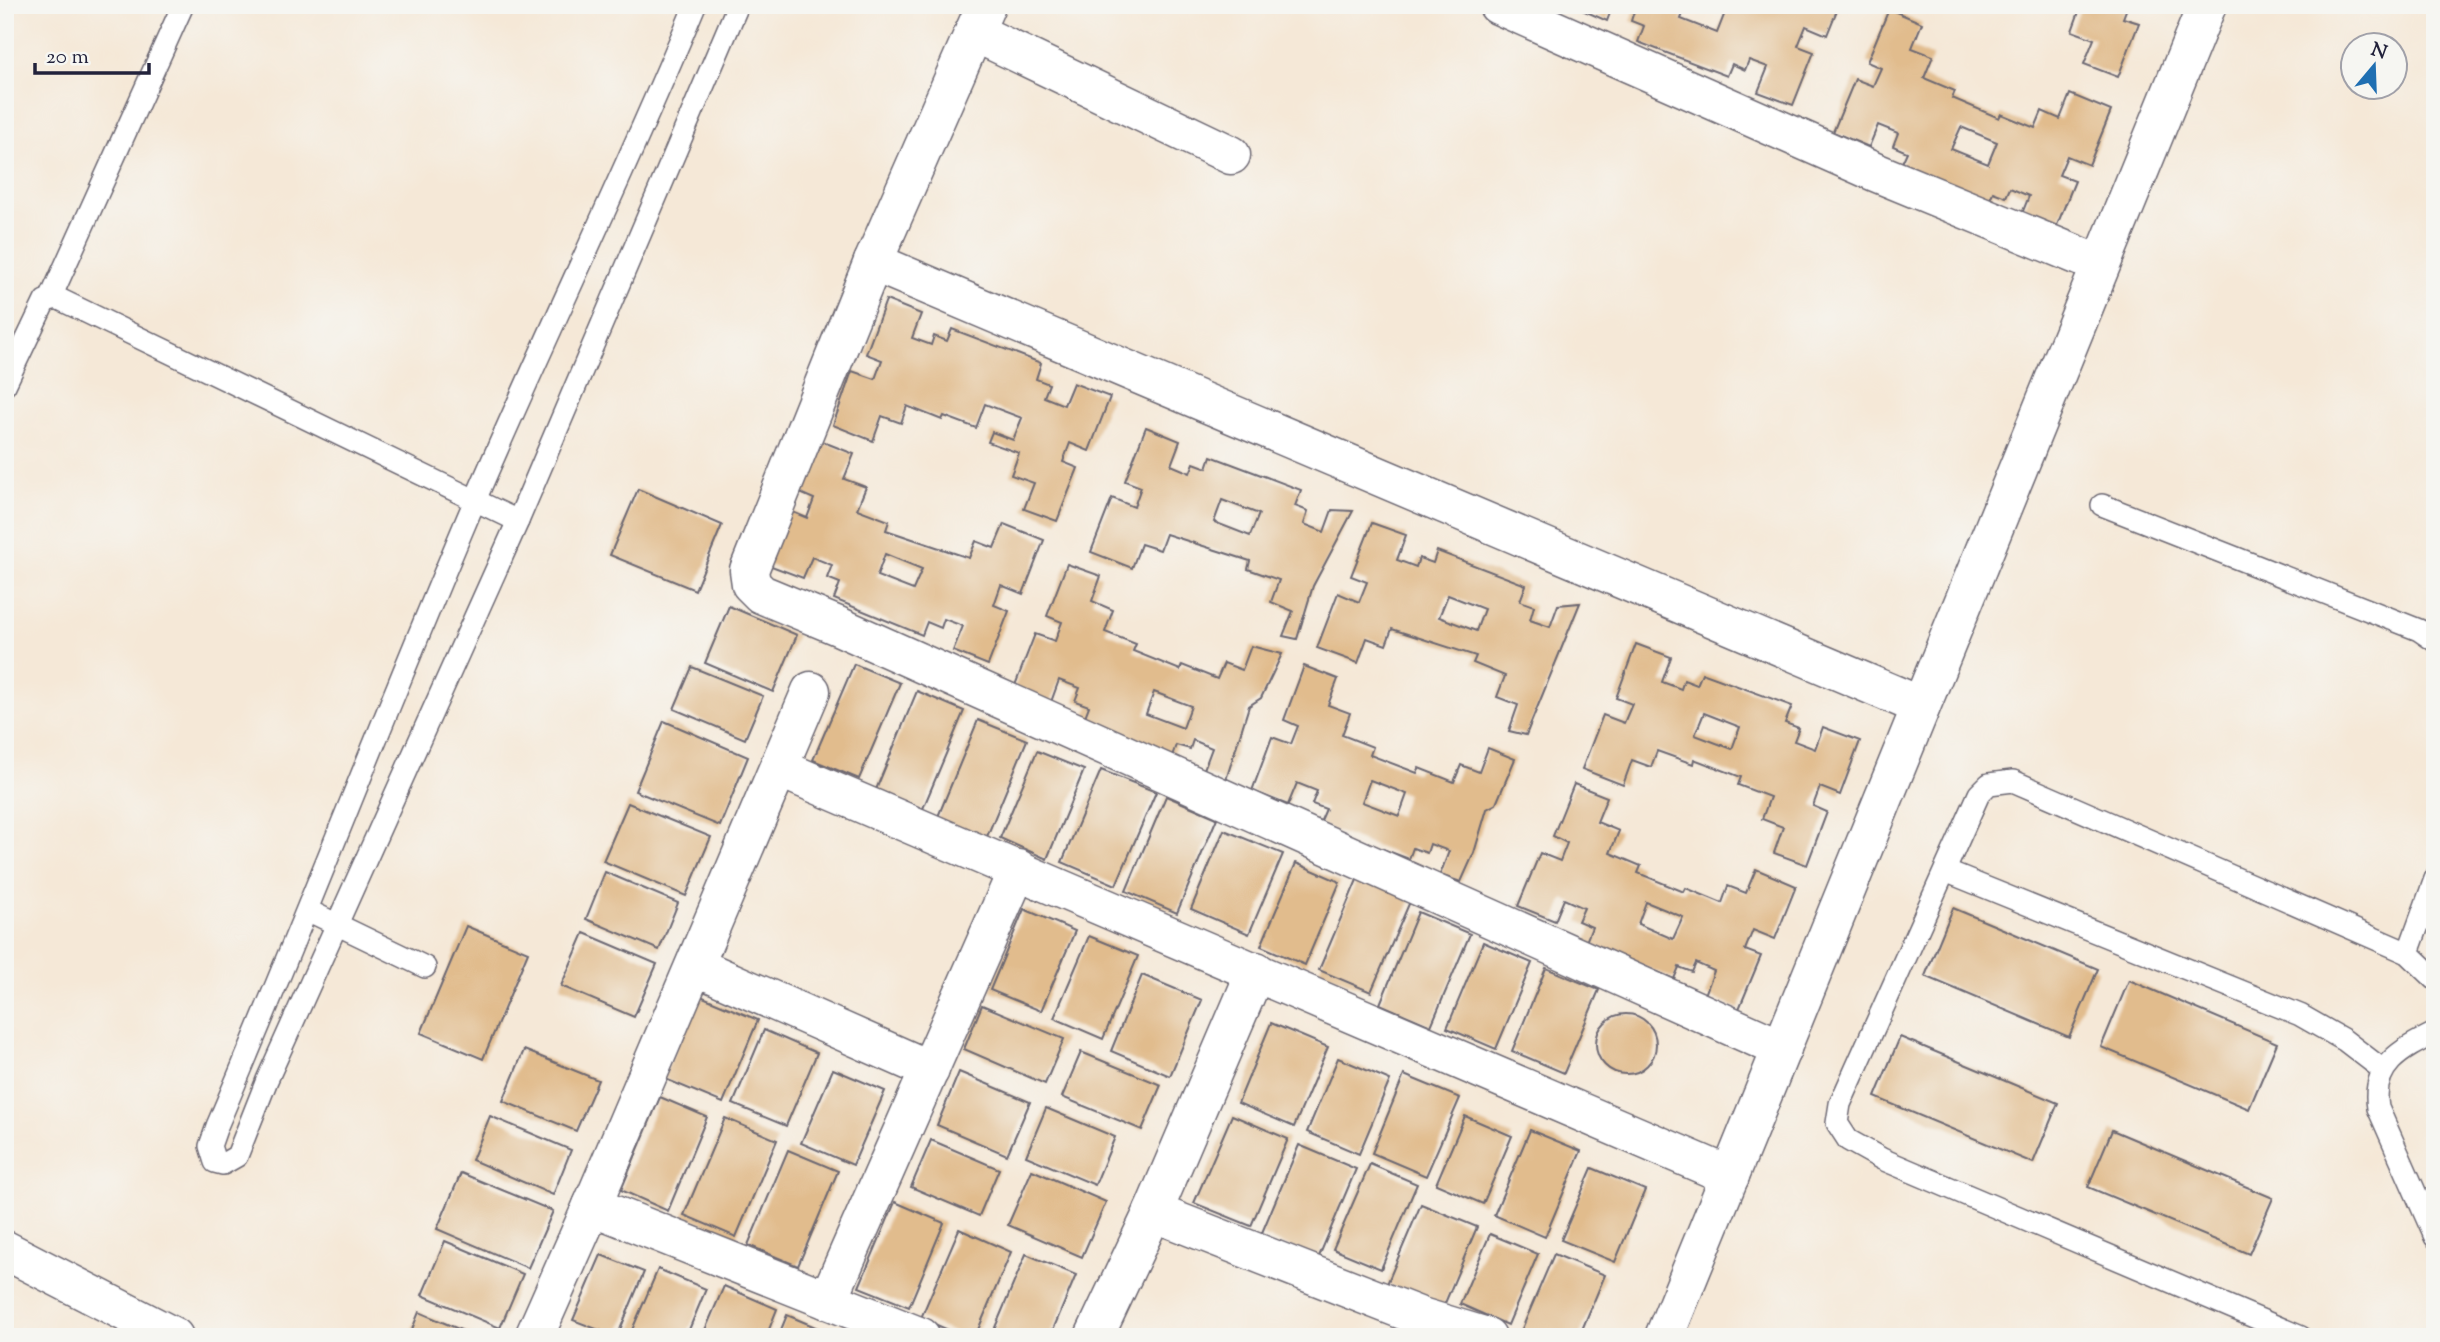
<svg xmlns="http://www.w3.org/2000/svg" width="2440" height="1342" viewBox="0 0 2440 1342" font-family="'Sorts Mill Goudy',serif">
  <style>
    .building { fill: #e1bc8d; fill-rule: evenodd }
    .lines { fill: none; stroke-linecap: round; stroke-linejoin: round }
    .service-casing { stroke: #6c6772; stroke-width: 24 }
    .minor-casing { stroke: #6c6772; stroke-width: 41 }
    .tertiary-casing { stroke: #6c6772; stroke-width: 41 }
    .service { stroke: #fff; stroke-width: 21 }
    .minor { stroke: #fff; stroke-width: 38 }
    .tertiary { stroke: #fff; stroke-width: 38 }
  </style>
  <rect width="100%" height="100%" fill="#f6f6f2"/>
  <filter id="ink" filterUnits="userSpaceOnUse"><feTurbulence type="fractalNoise" baseFrequency=".0143" numOctaves="2"/><feDisplacementMap in="SourceGraphic" scale="14" xChannelSelector="R" yChannelSelector="G"/><feConvolveMatrix kernelMatrix="1 2 1 2 8 2 1 2 1" color-interpolation-filters="sRGB"/></filter>
  <filter id="wash" filterUnits="userSpaceOnUse"><feTurbulence type="fractalNoise" baseFrequency=".00686" numOctaves="4" result="noise"/><feDisplacementMap in="SourceGraphic" scale="28" xChannelSelector="R" yChannelSelector="G"/><feGaussianBlur stdDeviation="1.57" result="paint"/><feColorMatrix in="noise" values="0 0 0 0 0 0 0 0 0 0 0 0 0 0 0 0 0 1.4 0 .05"/><feComposite in="paint" operator="in"/></filter>
  <g filter="url(#wash)">
    <rect width="100%" height="100%" fill="#f5e8d7"/>
    <g id="blocks">
      <g class="building">
        <path d="M1571,5h42l-6,16z"/>
        <path d="M1629,5h57l-5,14 36,14 9,-23 -13,-5h126l-12,30 -21,-9 -8,20 16,6 -21,53 -35,-13 10,-25 -19,-7 -4,10 -13,-6 -5,12 -89,-34 6,-16 -13,-5 4,-13z"/>
        <path d="M2072,5h56l-5,13 16,5 -21,54 -34,-13 10,-25 -22,-8 8,-22z"/>
        <path d="M1889,9l33,14 -10,25 21,8 -9,22 31,13 -3,7 47,20 2,-4 34,14 7,-17 18,8 10,-25 41,17 -22,54 -22,-9 -8,19 16,6 -22,54 -34,-14 10,-25 -19,-8 -4,9 -13,-5 -5,12 -88,-37 7,-15 -14,-6 5,-13 -20,-8 -9,22 -36,-15 22,-53 18,7 8,-18 -14,-6zM1961,127l36,15 -9,22 -37,-15z"/>
        <path d="M886,300l35,14 -9,24 19,7 3,-9 13,5 5,-12 89,34 -5,16 13,5 -5,13 20,8 9,-22 37,14 -21,54 -19,-8 -7,19 15,6 -21,53 -33,-12 10,-26 -23,-8 8,-22 -31,-11 4,-10 21,8 9,-22 -37,-14 -9,24 -32,-12 -2,4 -35,-14 -6,17 -19,-7 -9,25 -40,-16 19,-54 23,8 7,-19 -16,-6z"/>
        <path d="M1146,427l34,14 -9,24 19,8 4,-10 13,5 4,-12 90,34 -6,16 13,5 -4,13 20,8 8,-22 21,1 -40,75 -16,53 -14,-3 10,-25 -22,-9 8,-22 -31,-11 2,-8 -84,-27 -6,16 -19,-6 -9,24 -41,-16 21,-54 22,9 7,-20 -16,-6zM1222,500l37,14 -9,22 -36,-14z"/>
        <path d="M821,441l33,13 -10,25 22,8 -9,22 32,12 -3,9 83,28 7,-17 18,7 10,-24 40,16 -21,54 -22,-9 -7,20 15,6 -21,54 -35,-14 10,-25 -19,-7 -3,9 -14,-6 -5,13 -88,-36 6,-16 -13,-5 5,-13 -20,-8 -9,21 -37,-14 22,-54 19,8 7,-19 -14,-6zM885,554l37,15 -9,21 -36,-14z"/>
        <path d="M638,489l84,36 -27,65 -85,-35z"/>
        <path d="M1372,523l34,12 -9,25 19,7 3,-9 14,5 4,-12 89,34 -6,16 14,5 -4,14 20,7 8,-22 22,-2 -54,132 -17,-4 9,-26 -21,-8 8,-21 -32,-13 3,-7 -84,-27 -6,16 -19,-7 -9,25 -41,-15 21,-55 21,9 8,-20 -16,-6zM1448,595l36,14 -8,22 -37,-14z"/>
        <path d="M1067,564l34,12 -9,25 21,9 -8,22 31,12 -3,7 47,19 2,-5 35,14 7,-16 18,7 9,-24 31,8 -21,44 -12,8 -24,77 -22,-11 9,-24 -19,-8 -3,9 -14,-4 -4,11 -89,-34 6,-16 -14,-5 5,-13 -21,-8 -8,22 -37,-14 21,-54 20,7 7,-19 -15,-6zM1154,692l37,14 -8,22 -37,-14z"/>
        <path d="M729,606l68,29 -24,57 -68,-29z"/>
        <path d="M1636,644l35,13 -9,25 19,7 3,-9 13,5 5,-12 90,33 -7,17 14,5 -5,13 21,8 8,-22 37,14 -20,54 -20,-8 -7,19 14,6 -20,53 -33,-12 9,-26 -21,-8 8,-22 -32,-12 3,-8 -47,-18 -1,5 -36,-13 -6,16 -19,-7 -9,25 -41,-16 21,-54 21,8 8,-19 -16,-6zM1704,713l36,14 -8,22 -37,-14z"/>
        <path d="M854,664l46,19 -41,96 -46,-19z"/>
        <path d="M1304,666l34,13 -10,26 22,8 -8,22 31,12 -3,8 47,18 2,-5 35,14 7,-17 18,7 9,-24 27,11 -19,45 -9,5 -13,44 -13,29 -21,-7 9,-24 -19,-7 -3,9 -14,-5 -4,11 -90,-34 7,-16 -14,-5 5,-13 -20,-8 -9,22 -36,-14 20,-54 19,7 7,-18 -14,-6zM1370,780l37,14 -8,22 -37,-14z"/>
        <path d="M692,667l71,29 -18,43 -71,-30z"/>
        <path d="M917,691l47,20 -42,100 -47,-19z"/>
        <path d="M978,720l49,20 -41,99 -49,-20z"/>
        <path d="M664,721l84,36 -28,69 -85,-35z"/>
        <path d="M1037,751l47,19 -37,89 -47,-21z"/>
        <path d="M1101,770l55,22 -40,93 -54,-23z"/>
        <path d="M1574,784l33,13 -10,25 22,9 -9,22 31,13 -3,7 46,19 2,-4 36,15 6,-17 18,7 10,-24 40,17 -21,53 -22,-9 -8,20 16,6 -22,53 -34,-14 9,-24 -18,-8 -4,9 -13,-5 -5,12 -88,-37 6,-15 -14,-6 6,-13 -20,-9 -9,22 -37,-15 22,-53 20,8 7,-18 -14,-7zM1646,902l37,15 -10,22 -35,-15z"/>
        <path d="M1166,796l51,22 -40,95 -51,-22z"/>
        <path d="M628,803l83,34 -25,59 -83,-35z"/>
        <path d="M1224,830l59,24 -34,80 -58,-25z"/>
        <path d="M1296,863l44,19 -35,83 -44,-19z"/>
        <path d="M605,872l73,31 -19,47 -73,-31z"/>
        <path d="M1359,875l53,22 -41,95 -52,-22z"/>
        <path d="M1953,908l145,61 -29,68 -144,-61z"/>
        <path d="M1024,909l51,22 -34,80 -51,-21z"/>
        <path d="M1418,912l52,22 -39,92 -51,-22z"/>
        <path d="M466,926l62,26 -45,107 -62,-26z"/>
        <path d="M584,933l73,31 -23,53 -73,-31z"/>
        <path d="M1089,936l49,20 -35,83 -49,-21z"/>
        <path d="M1483,942l49,21 -36,86 -49,-21z"/>
        <path d="M1546,968l53,22 -35,83 -52,-22z"/>
        <path d="M1142,975l60,25 -32,76 -59,-25z"/>
        <path d="M2129,980l148,63 -28,66 -148,-62z"/>
        <path d="M698,995l60,25 -35,83 -60,-25z"/>
        <path d="M982,1005l82,34 -19,45 -81,-35z"/>
        <circle cx="1626" cy="1044" r="30"/>
        <path d="M1271,1023l57,24 -34,80 -56,-24z"/>
        <path d="M764,1030l53,23 -31,73 -53,-22z"/>
        <path d="M1900,1037l158,66 -25,60 -158,-66z"/>
        <path d="M524,1050l74,30 -22,51 -73,-30z"/>
        <path d="M1081,1052l80,33 -19,45 -80,-33z"/>
        <path d="M1338,1058l52,22 -31,74 -52,-22z"/>
        <path d="M833,1069l52,22 -32,74 -52,-22z"/>
        <path d="M959,1072l71,30 -23,53 -70,-30z"/>
        <path d="M1404,1075l56,23 -34,78 -54,-23z"/>
        <path d="M660,1097l47,20 -39,94 -47,-21z"/>
        <path d="M1046,1108l69,29 -20,48 -69,-29z"/>
        <path d="M1232,1115l56,24 -37,87 -57,-23z"/>
        <path d="M490,1116l81,34 -18,45 -81,-35z"/>
        <path d="M1465,1116l47,20 -29,68 -47,-20z"/>
        <path d="M725,1118l52,22 -41,97 -52,-22z"/>
        <path d="M1530,1130l51,21 -36,86 -51,-22z"/>
        <path d="M2112,1130l161,68 -24,56 -161,-67z"/>
        <path d="M931,1140l68,29 -20,47 -68,-29z"/>
        <path d="M1299,1145l57,24 -38,90 -57,-24z"/>
        <path d="M788,1150l50,21 -40,95 -50,-21z"/>
        <path d="M1370,1164l47,20 -36,85 -48,-20z"/>
        <path d="M1592,1168l53,22 -30,72 -54,-22z"/>
        <path d="M1032,1170l74,32 -24,55 -74,-32z"/>
        <path d="M461,1173l92,38 -25,57 -91,-39z"/>
        <path d="M895,1202l49,21 -35,84 -50,-20z"/>
        <path d="M1421,1204l56,23 -34,81 -56,-24z"/>
        <path d="M959,1229l52,23 -36,85h-11l-43,-19z"/>
        <path d="M1490,1234l48,20 -30,71 -48,-21z"/>
        <path d="M445,1241l78,33 -23,54 -78,-33z"/>
        <path d="M1026,1254l50,21 -26,62h-59z"/>
        <path d="M1554,1254l51,21 -26,62h-43l-15,-6z"/>
        <path d="M601,1255l43,17 -27,65 -44,-17z"/>
        <path d="M658,1269l48,20 -20,48h-57z"/>
        <path d="M724,1286l53,23 -11,28h-64z"/>
        <path d="M419,1312l58,25h-68z"/>
        <path d="M787,1315l52,22h-61z"/>
      </g>
    </g>
  </g>
  <g filter="url(#ink)">
    <use href="#blocks" fill-opacity="0" stroke="#6c6772" stroke-width="2"/>
    <g class="lines">
      <g class="service-casing">
        <g id="service">
          <path d="M695,5c-69,166 -148,328 -219,493 -89,208 -170,420 -259,628l-7,20 5,16 8,2 14,-8 30,-76 251,-559 220,-516"/>
          <path d="M51,297l132,-292"/>
          <path d="M5,385l40,-84 12,-3 461,223"/>
          <path d="M2102,505l317,125 16,11"/>
          <path d="M1945,871l355,144 44,25 39,30"/>
          <path d="M309,911l116,56"/>
          <path d="M2408,953l27,-74"/>
          <path d="M2435,1033c-34,17 -64,32 -57,75l57,129"/>
          <path d="M2301,1337l-419,-178 -34,-19 -11,-17 3,-19 139,-310 10,-10 24,-3 395,172 27,26"/>
        </g>
      </g>
      <g class="minor-casing">
        <g id="minor">
          <path d="M986,5l-113,257 -124,308 2,14 10,10 77,32 944,423"/>
          <path d="M1498,5l377,167 224,92"/>
          <path d="M974,32l257,123"/>
          <path d="M873,262l1048,444"/>
          <path d="M779,768l951,408"/>
          <path d="M695,966l235,104"/>
          <path d="M592,1206l219,-515"/>
          <path d="M1153,1212l103,-241"/>
          <path d="M828,1300l190,-431"/>
          <path d="M534,1337l58,-131 329,131"/>
          <path d="M1094,1337l59,-125 268,105 66,20"/>
          <path d="M1664,1337l543,-1332"/>
        </g>
      </g>
      <g class="tertiary-casing">
        <path id="tertiary" d="M5,1250l169,87"/>
      </g>
      <use href="#service" class="service"/>
      <use href="#minor" class="minor"/>
      <use href="#tertiary" class="tertiary"/>
    </g>
  </g>
  <rect width="2440" height="1342" fill="none" stroke="#f6f6f2" stroke-width="28"/>
  <g transform="translate(2374 66) rotate(19)"><circle r="33" fill="#f6f6f2" stroke="#a1a1a9" stroke-width="2"/>
  <path d="M0-5L12 26L0 18L-12 26Z" fill="#1f6fb2"/>
  <text y="-10" font-size="19" font-weight="bold" text-anchor="middle" fill="#22223b">N</text>
  </g>
  <path d="M35 63v10h114v-10" fill="none" stroke="#22223b" stroke-width="3.5"/>
  <text x="46" y="63" font-size="21" fill="#22223b" stroke="#f6f6f2" stroke-width="5" paint-order="stroke">20 m</text>
</svg>
